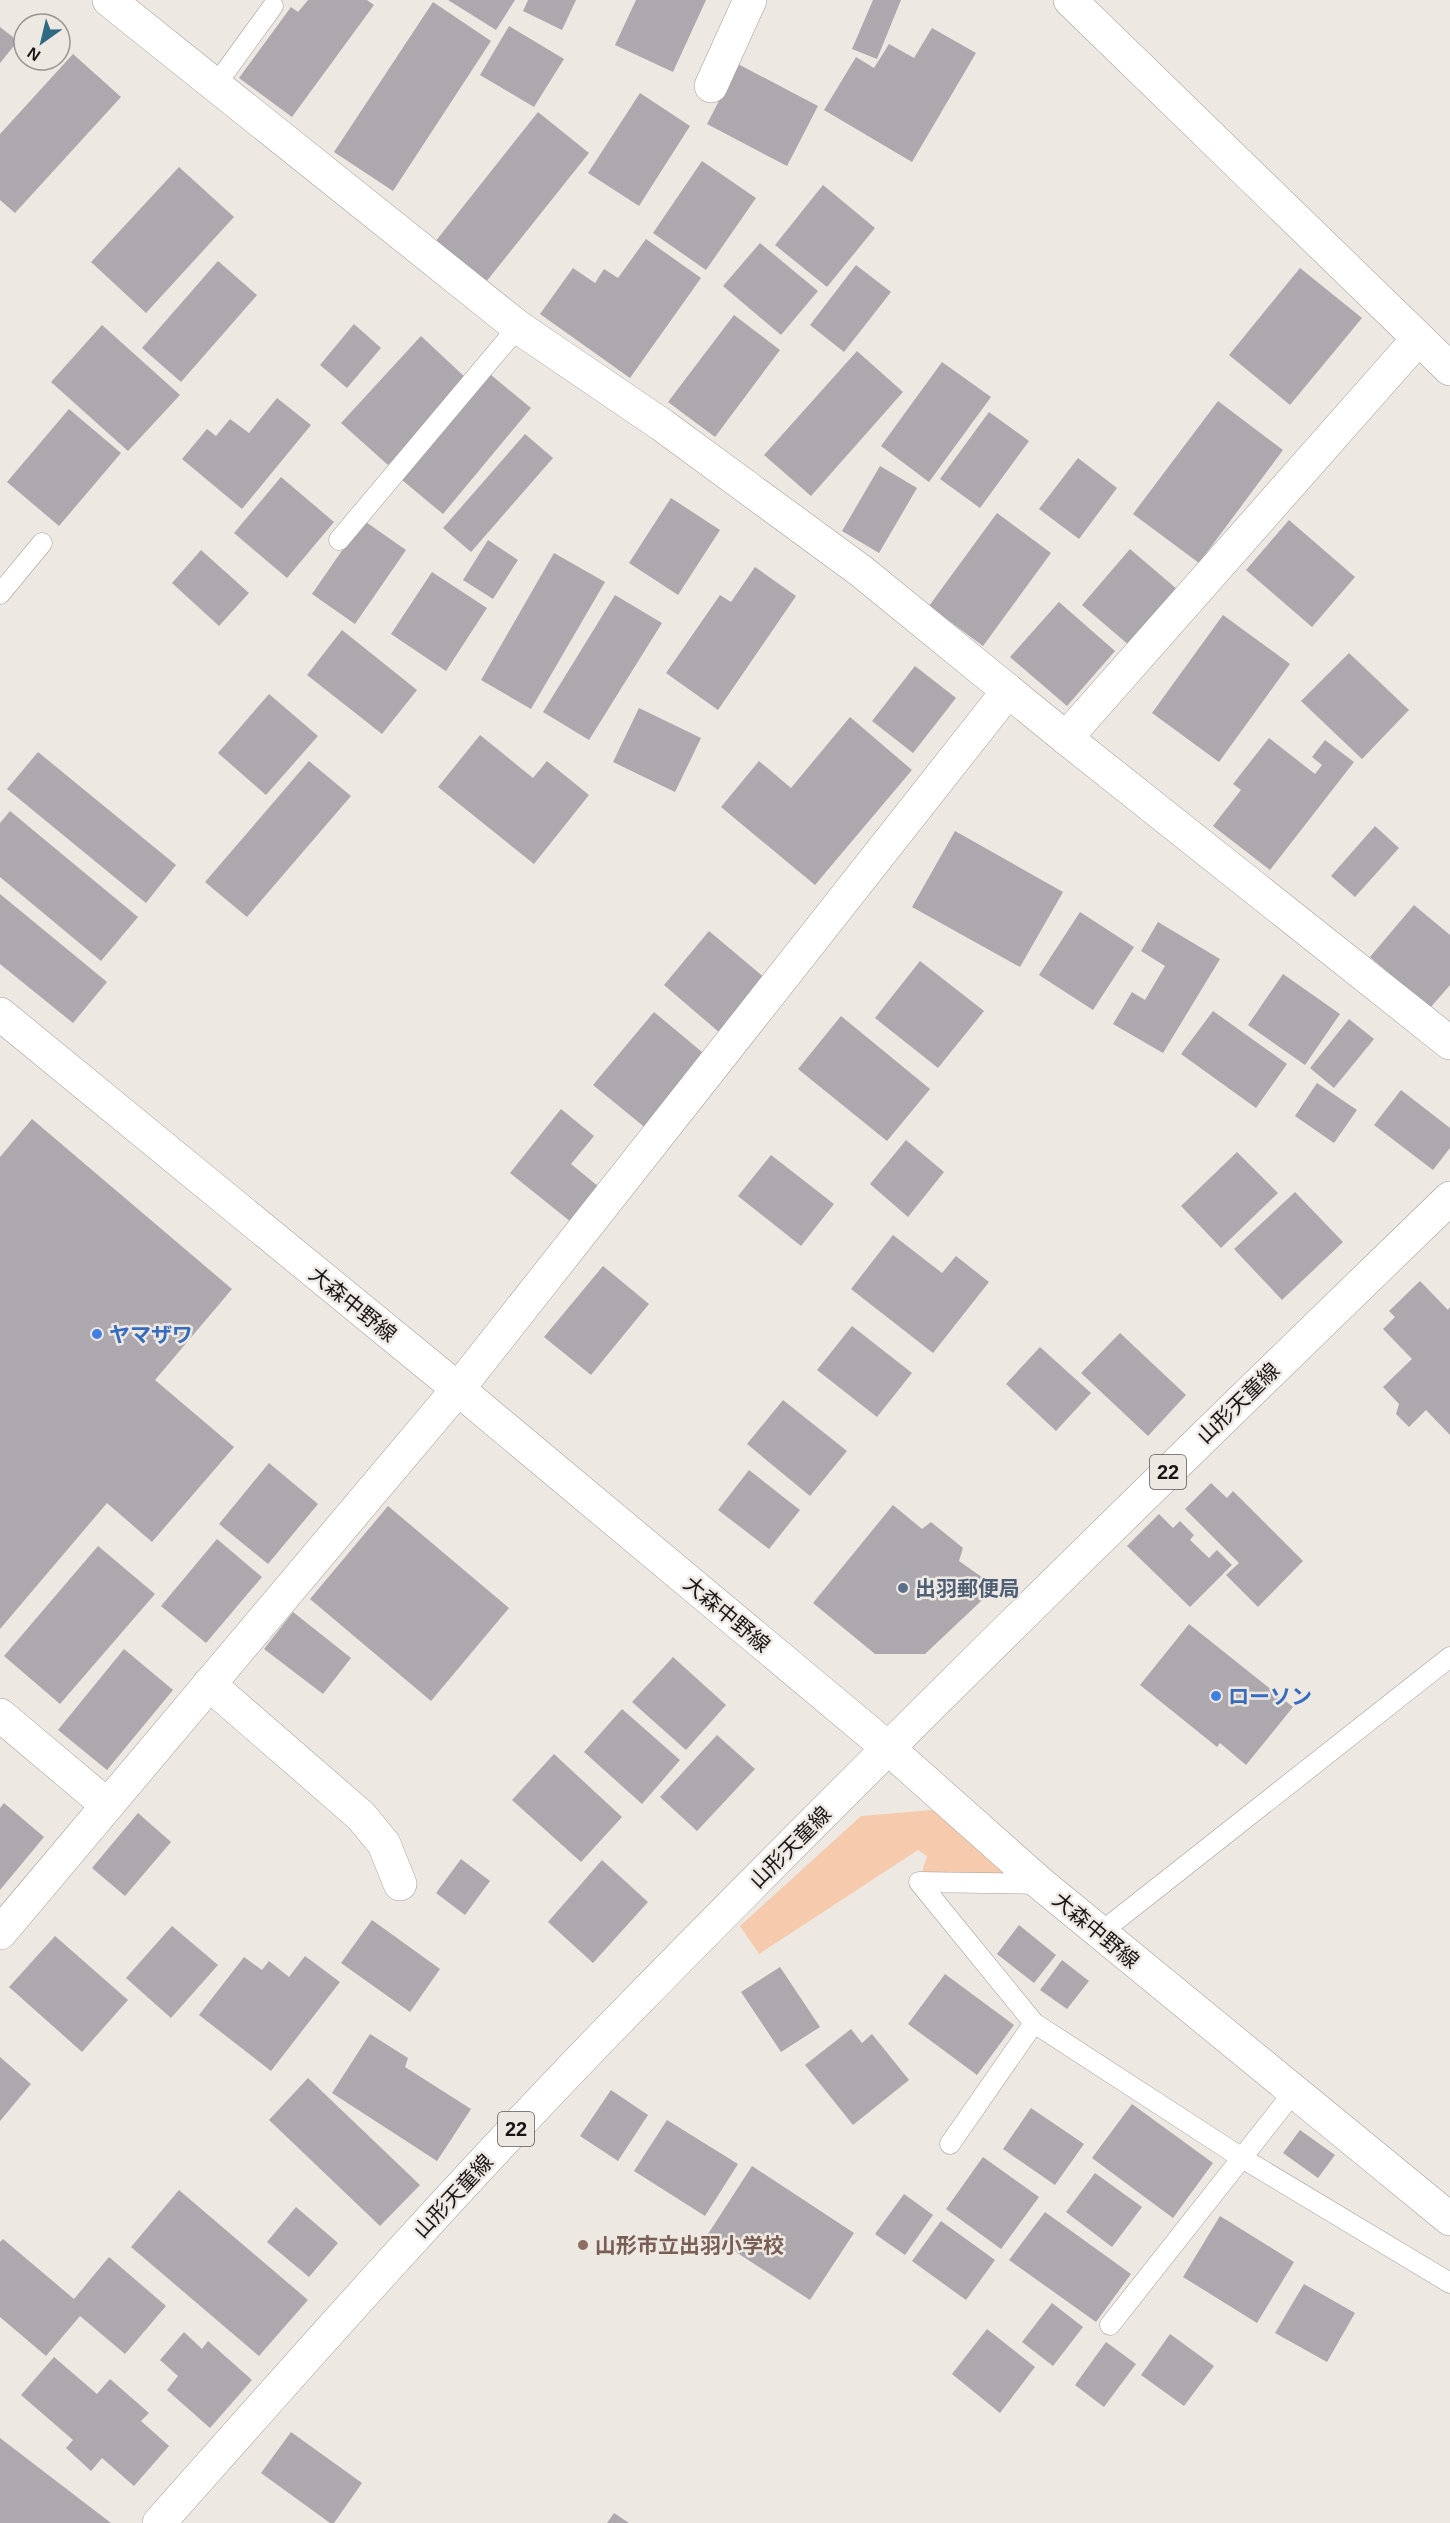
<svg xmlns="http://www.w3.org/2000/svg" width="1450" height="2523" viewBox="0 0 1450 2523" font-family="Arial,'Noto Sans JP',sans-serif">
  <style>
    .green { fill: #f5caad }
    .building { fill: #ada8ad }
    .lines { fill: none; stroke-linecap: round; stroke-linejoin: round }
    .lane-casing { stroke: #a29c98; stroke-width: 21 }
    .street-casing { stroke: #a29c98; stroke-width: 34 }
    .secondary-casing { stroke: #a29c98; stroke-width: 34 }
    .primary-casing { stroke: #a29c98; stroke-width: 34 }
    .lane { stroke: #fff; stroke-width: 20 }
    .street { stroke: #fff; stroke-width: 33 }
    .secondary { stroke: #fff; stroke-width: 33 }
    .primary { stroke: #fff; stroke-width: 33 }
    .shop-dot { fill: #3f7fe0; stroke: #eee8e3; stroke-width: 2 }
    .service-dot { fill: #5c6f8a; stroke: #eee8e3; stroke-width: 2 }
    .education-dot { fill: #8d6e63; stroke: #eee8e3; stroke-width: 2 }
    .labels { text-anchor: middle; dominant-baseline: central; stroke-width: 5; stroke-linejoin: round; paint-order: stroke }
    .shield { fill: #eee8e3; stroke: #585553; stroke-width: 1.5 }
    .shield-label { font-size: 20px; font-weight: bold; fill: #181615 }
    .street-label { font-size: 21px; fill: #181615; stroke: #eee8e3 }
    .shop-label { font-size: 21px; font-weight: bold; fill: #366cbe; stroke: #eee8e3; text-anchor: start }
    .service-label { font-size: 21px; font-weight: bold; fill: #4e5e75; stroke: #eee8e3; text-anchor: start }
    .education-label { font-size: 21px; font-weight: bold; fill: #785e54; stroke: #eee8e3; text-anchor: start }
  </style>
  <rect width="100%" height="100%" fill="#eee8e3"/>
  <path class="green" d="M956,1808l85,76 -122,-2 8,-26 -9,-6 -159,104 -19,-28 121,-110z"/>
  <g class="building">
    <path d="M308,0h59l7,5 -82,112 -53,-39 52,-71 7,5z"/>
    <path d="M448,0h67l-19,30z"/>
    <path d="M528,0h48l-14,30 -39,-19z"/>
    <path d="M636,0h70l-33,72 -58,-27z"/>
    <path d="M873,0h28l-24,59 -25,-10z"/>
    <path d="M433,2l58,39 -98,150 -59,-39z"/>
    <path d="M509,26l55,33 -30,48 -54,-32z"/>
    <path d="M0,27l18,14 -18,22z"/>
    <path d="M932,28l44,25 -64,109 -88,-52 32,-53 18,11 15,-24 25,14z"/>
    <path d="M73,54l48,43 -106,116 -15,-13v-66z"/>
    <path d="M738,64l80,42 -31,60 -80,-42z"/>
    <path d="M640,93l50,33 -51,80 -51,-33z"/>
    <path d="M538,112l51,41 -103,129 -51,-40z"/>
    <path d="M702,161l54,37 -50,72 -53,-37z"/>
    <path d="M179,167l55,50 -88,96 -55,-51z"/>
    <path d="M823,185l52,43 -48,59 -52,-42z"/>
    <path d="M646,239l55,39 -71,100 -90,-64 33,-46 22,15 9,-14 14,9z"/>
    <path d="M760,243l58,48 -37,44 -58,-49z"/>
    <path d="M218,261l39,34 -76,87 -39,-34z"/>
    <path d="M856,265l35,27 -47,60 -34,-27z"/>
    <path d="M1300,268l62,50 -72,87 -61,-50z"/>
    <path d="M734,315l46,35 -65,87 -47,-35z"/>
    <path d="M354,324l27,24 -34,40 -27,-23z"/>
    <path d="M102,325l78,70 -52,56 -77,-69z"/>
    <path d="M421,336l46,43 -79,86 -47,-42z"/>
    <path d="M857,351l46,41 -92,104 -47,-41z"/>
    <path d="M942,362l49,35 -62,85 -48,-36z"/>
    <path d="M491,375l40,33 -88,106 -41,-34z"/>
    <path d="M277,398l34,27 -69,84 -60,-50 25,-30 9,7 14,-17 19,14z"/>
    <path d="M1218,401l65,49 -84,113 -66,-49z"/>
    <path d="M69,409l52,44 -62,73 -52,-44z"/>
    <path d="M989,412l40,29 -49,67 -40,-29z"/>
    <path d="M525,434l28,24 -82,94 -28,-24z"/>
    <path d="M1078,458l39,30 -38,51 -40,-30z"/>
    <path d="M880,466l37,22 -38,65 -37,-22z"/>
    <path d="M281,477l53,45 -47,56 -53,-45z"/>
    <path d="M671,498l49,32 -42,65 -49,-32z"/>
    <path d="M997,513l54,40 -68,93 -54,-40z"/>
    <path d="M363,520l43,30 -51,74 -43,-30z"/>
    <path d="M1289,520l66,57 -43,50 -66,-57z"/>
    <path d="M488,540l30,20 -25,39 -30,-19z"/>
    <path d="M1130,549l48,41 -48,56 -48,-41z"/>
    <path d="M201,550l48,43 -30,33 -47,-43z"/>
    <path d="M554,553l51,29 -74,127 -50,-29z"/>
    <path d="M755,567l41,29 -78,114 -52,-37 54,-78 11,7z"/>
    <path d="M432,572l55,36 -41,63 -55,-37z"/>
    <path d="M615,595l47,28 -73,117 -46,-28z"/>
    <path d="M1059,602l56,49 -48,55 -57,-49z"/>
    <path d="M1223,615l67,49 -71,98 -67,-49z"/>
    <path d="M342,630l75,60 -35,44 -75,-59z"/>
    <path d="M1349,653l60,57 -47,49 -61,-58z"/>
    <path d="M915,666l41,32 -43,55 -41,-32z"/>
    <path d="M269,694l49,42 -52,59 -48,-42z"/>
    <path d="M639,708l62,30 -26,54 -62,-30z"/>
    <path d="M850,717l62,53 -97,115 -94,-78 38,-46 32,27z"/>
    <path d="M480,735l53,43 14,-17 42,34 -55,69 -96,-77z"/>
    <path d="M1269,738l46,36 7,-9 -10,-8 13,-17 29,22 -84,108 -57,-44 28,-36 -8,-6z"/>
    <path d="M38,752l138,113 -30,38 -139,-114z"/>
    <path d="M309,761l42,35 -104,121 -42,-35z"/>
    <path d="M10,811l128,106 -37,44 -101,-84v-54z"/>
    <path d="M1375,826l24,22 -44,49 -24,-21z"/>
    <path d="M955,831l108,61 -43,75 -108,-60z"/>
    <path d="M0,894l107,88 -34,41 -73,-59z"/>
    <path d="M1414,905l36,30v50l-20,23 -60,-51z"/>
    <path d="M1080,912l54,35 -41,63 -54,-35z"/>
    <path d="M1158,922l62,37 -57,94 -50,-29 19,-32 13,8 20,-34 -24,-15z"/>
    <path d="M709,931l63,53 -45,55 -63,-54z"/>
    <path d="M920,961l64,50 -46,57 -63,-50z"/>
    <path d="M1283,974l57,40 -35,51 -57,-40z"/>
    <path d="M1213,1011l74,53 -31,44 -75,-54z"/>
    <path d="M654,1012l60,50 -61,72 -60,-49z"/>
    <path d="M841,1016l89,73 -43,52 -89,-72z"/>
    <path d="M1349,1019l25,20 -40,49 -24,-20z"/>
    <path d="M1317,1083l40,27 -23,33 -39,-27z"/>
    <path d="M1401,1090l49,38v20l-17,22 -59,-45z"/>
    <path d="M561,1109l33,27 -23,28 28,23 -28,35 -61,-49z"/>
    <path d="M32,1119l200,170 -77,91 79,67 -82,95 -45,-39 -107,126v-472z"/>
    <path d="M906,1140l38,32 -36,45 -38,-33z"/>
    <path d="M1237,1152l41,41 -57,55 -40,-42z"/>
    <path d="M771,1155l63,49 -33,42 -63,-50z"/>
    <path d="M1295,1192l48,50 -61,58 -48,-51z"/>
    <path d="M893,1235l49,38 14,-17 33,26 -56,71 -82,-64z"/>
    <path d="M603,1266l46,38 -58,71 -47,-38z"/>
    <path d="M1420,1281l28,29 2,-3v128l-24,-25 -17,17 -13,-13 3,-10 -16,-17 29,-28 -29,-30 12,-12 -6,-6z"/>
    <path d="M852,1326l60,47 -35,44 -60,-47z"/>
    <path d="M1120,1333l66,62 -38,41 -67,-63z"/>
    <path d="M1040,1347l51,46 -35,38 -50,-47z"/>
    <path d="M783,1400l64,51 -37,45 -63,-52z"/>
    <path d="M269,1463l49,41 -50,60 -49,-40z"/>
    <path d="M749,1470l51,40 -31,39 -51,-39z"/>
    <path d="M1211,1483l16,15 6,-7 70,70 -45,46 -32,-32 13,-12 -54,-54z"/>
    <path d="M893,1505l29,24 9,-7 32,26 -4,13 37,26 -71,67h-50l-62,-51z"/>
    <path d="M388,1506l121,102 -78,93 -121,-102z"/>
    <path d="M1159,1514l14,14 7,-7 14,14 -4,5 19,18 8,-8 15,15 -42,42 -63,-61z"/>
    <path d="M217,1539l45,38 -56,66 -45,-37z"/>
    <path d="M98,1546l57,48 -95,110 -56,-48z"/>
    <path d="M293,1612l58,46 -28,36 -59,-45z"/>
    <path d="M1189,1624l104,83 -47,58 -26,-22 -3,4 -77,-62z"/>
    <path d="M124,1649l49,41 -66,80 -49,-40z"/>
    <path d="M673,1657l53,48 -40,45 -54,-48z"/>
    <path d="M622,1709l58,51 -38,44 -58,-52z"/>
    <path d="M717,1735l38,34 -58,62 -37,-34z"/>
    <path d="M554,1754l68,63 -41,45 -69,-62z"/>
    <path d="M4,1803l40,34 -44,53v-82z"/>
    <path d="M138,1813l33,29 -46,54 -33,-28z"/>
    <path d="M461,1859l29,22 -25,34 -29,-22z"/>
    <path d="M602,1860l46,42 -55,61 -45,-41z"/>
    <path d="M372,1920l68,49 -30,43 -69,-49z"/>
    <path d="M1019,1925l37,30 -22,28 -37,-29z"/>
    <path d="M172,1926l46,39 -47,53 -45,-40z"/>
    <path d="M55,1936l73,64 -46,52 -73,-65z"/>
    <path d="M305,1956l35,26 -69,89 -72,-56 45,-58 18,13 7,-9 20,16z"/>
    <path d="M1062,1960l27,21 -22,28 -27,-19z"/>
    <path d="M780,1967l40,60 -39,25 -40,-60z"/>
    <path d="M945,1974l69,51 -37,50 -69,-51z"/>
    <path d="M851,2029l11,14 10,-9 37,46 -56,45 -48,-60z"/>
    <path d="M370,2034l38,24 -3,9 66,42 -34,52 -105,-68z"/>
    <path d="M0,2057l31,27 -31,37z"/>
    <path d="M308,2078l112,107 -40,41 -111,-106z"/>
    <path d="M611,2090l37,25 -30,46 -38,-25z"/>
    <path d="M1132,2104l81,59 -40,55 -81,-60z"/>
    <path d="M1031,2108l53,36 -29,41 -52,-36z"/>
    <path d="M667,2120l71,44 -33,52 -71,-45z"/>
    <path d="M1300,2130l35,25 -17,23 -35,-25z"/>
    <path d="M983,2157l56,40 -38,52 -55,-40z"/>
    <path d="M752,2166l102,67 -44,67 -102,-66z"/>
    <path d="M1095,2173l47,34 -30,40 -46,-35z"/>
    <path d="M179,2190l129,110 -49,56 -128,-109z"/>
    <path d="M904,2194l29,21 -28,40 -30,-21z"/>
    <path d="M296,2207l42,36 -29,34 -42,-35z"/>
    <path d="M1045,2212l86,62 -35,48 -87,-62z"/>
    <path d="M1220,2216l74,46 -37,61 -74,-46z"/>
    <path d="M941,2221l54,39 -29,40 -54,-39z"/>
    <path d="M3,2239l71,60 35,-42 57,49 -41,48 -45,-38 -34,40 -46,-39v-75z"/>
    <path d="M1304,2284l51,29 -28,49 -52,-29z"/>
    <path d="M1052,2303l31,24 -30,39 -31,-24z"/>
    <path d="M987,2329l48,38 -35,46 -48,-39z"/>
    <path d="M184,2332l18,17 6,-8 44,39 -42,48 -43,-38 11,-14 -18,-16z"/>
    <path d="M1170,2334l44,32 -30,40 -43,-31z"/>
    <path d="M1106,2342l30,22 -32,43 -29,-22z"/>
    <path d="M54,2357l43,37 13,-15 39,34 -8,8 28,25 -35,40 -32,-28 -11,13 -25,-23 7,-8 -52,-45z"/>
    <path d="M291,2432l71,51 -28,40h-4l-69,-50z"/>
    <path d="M0,2438l111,85h-111z"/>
    <path d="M614,2513l15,10h-22z"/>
  </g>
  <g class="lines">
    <g class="lane-casing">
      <g id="lane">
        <path d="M215,86l58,-80"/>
        <path d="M339,540l179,-213"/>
        <path d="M0,594l42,-51"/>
        <path d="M1041,1884l-122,-2 115,141 208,135 208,125"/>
        <path d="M1100,1933l350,-276"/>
        <path d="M950,2144l84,-121"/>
        <path d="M1110,2325l183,-232"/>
      </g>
    </g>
    <g class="street-casing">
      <g id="street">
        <path d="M109,0l409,327 144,98 199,146 205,167 384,305"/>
        <path d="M1070,0l380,369"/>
        <path d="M711,86l39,-86"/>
        <path d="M1066,738l352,-399"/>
        <path d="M209,1684l152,132 23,28 16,40"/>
        <path d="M0,1715l107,90"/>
        <path d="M0,1933l458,-544 550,-698"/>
      </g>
    </g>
    <g class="secondary-casing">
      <path id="secondary" d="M0,1014l458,375 430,359 153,136 409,335"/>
    </g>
    <g class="primary-casing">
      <path id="primary" d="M159,2523c146,-165 292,-330 445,-488 277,-284 561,-561 846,-837"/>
    </g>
    <use href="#lane" class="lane"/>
    <use href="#street" class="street"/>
    <use href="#secondary" class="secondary"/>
    <use href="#primary" class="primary"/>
  </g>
  <g class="shop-dot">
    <circle cx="97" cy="1334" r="6"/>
    <circle cx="1216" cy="1696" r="6"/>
  </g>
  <circle class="service-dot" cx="903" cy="1588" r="6"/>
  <circle class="education-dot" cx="583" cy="2245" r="6"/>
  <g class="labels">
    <g class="shield">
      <rect x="1150" y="1455" width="36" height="34" rx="4.5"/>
      <rect x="498" y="2112" width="36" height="34" rx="4.5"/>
    </g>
    <g class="shield-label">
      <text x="1168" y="1472">22</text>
      <text x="516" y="2129">22</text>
    </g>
    <g class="street-label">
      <text transform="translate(353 1304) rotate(39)">大森中野線</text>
      <text transform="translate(1238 1403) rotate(-44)">山形天童線</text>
      <text transform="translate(727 1614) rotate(40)">大森中野線</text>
      <text transform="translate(790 1847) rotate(-45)">山形天童線</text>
      <text transform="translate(1096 1930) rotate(40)">大森中野線</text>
      <text transform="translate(453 2196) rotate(-47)">山形天童線</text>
    </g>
    <g class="shop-label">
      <text x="109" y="1334">ヤマザワ</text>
      <text x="1228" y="1696">ローソン</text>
    </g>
    <g class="service-label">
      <text x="915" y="1588">出羽郵便局</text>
    </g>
    <g class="education-label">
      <text x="595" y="2245">山形市立出羽小学校</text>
    </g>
  </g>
  <g transform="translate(42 42) rotate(214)"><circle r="28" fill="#eee8e3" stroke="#989491" stroke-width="1.5"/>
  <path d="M0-4.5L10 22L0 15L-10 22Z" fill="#2f6a82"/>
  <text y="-9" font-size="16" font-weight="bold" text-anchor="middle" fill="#181615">N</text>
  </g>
</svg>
